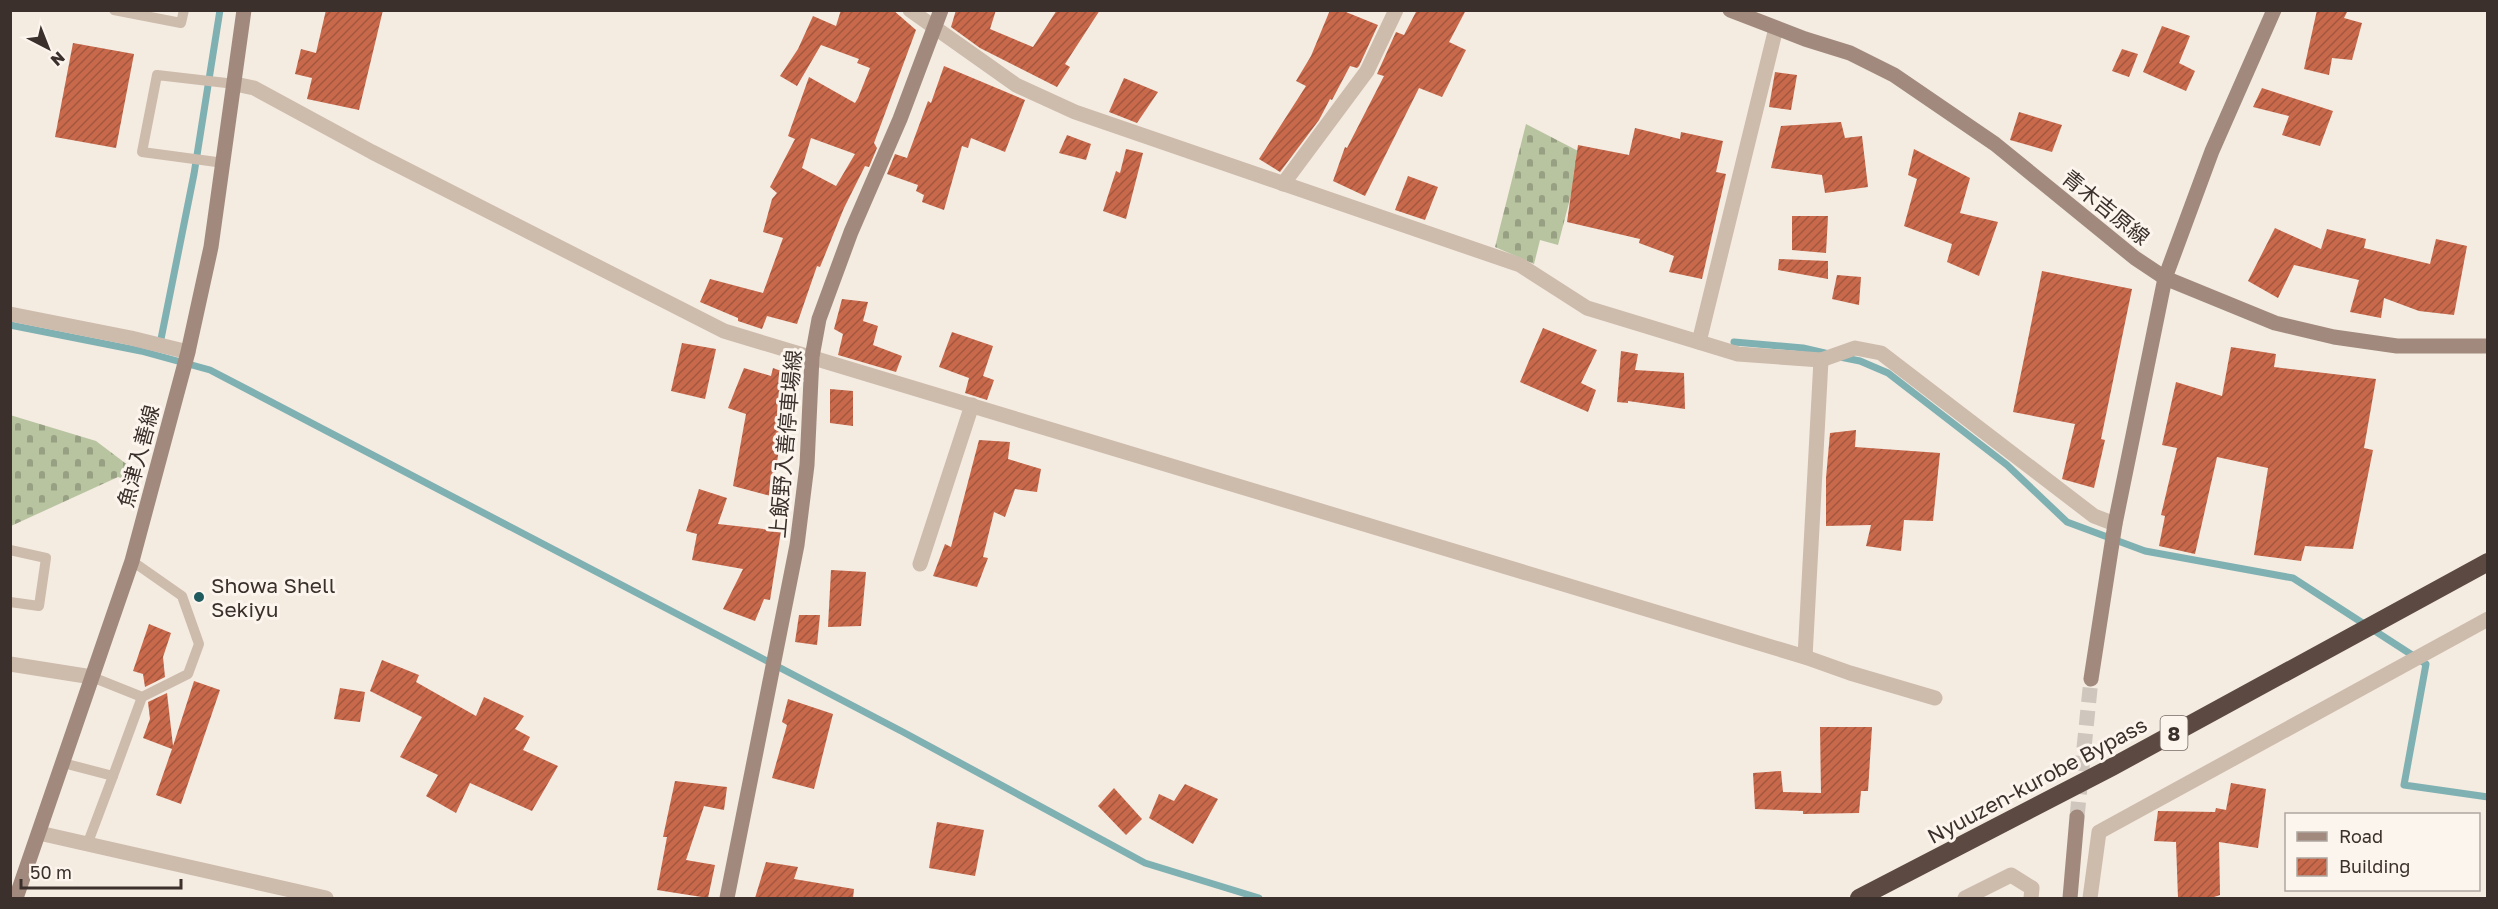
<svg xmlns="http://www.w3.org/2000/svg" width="2498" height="909" viewBox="0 0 2498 909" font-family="'Golos Text','Noto Sans JP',sans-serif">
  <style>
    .cemetery { fill: url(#cemetery-stones) }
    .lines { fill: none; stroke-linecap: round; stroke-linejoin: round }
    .stream { stroke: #7fb0b2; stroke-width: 7 }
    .building { fill: url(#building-hatch); fill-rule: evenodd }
    .secondary-tunnel { stroke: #cfc6bd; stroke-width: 15; stroke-dasharray: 15 8; stroke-linecap: butt }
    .lane { stroke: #cdbbac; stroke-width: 10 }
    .street { stroke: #cdbbac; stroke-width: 15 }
    .secondary { stroke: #a18a7d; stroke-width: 15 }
    .highway { stroke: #5c4a42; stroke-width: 18 }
    .poi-dot { fill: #1f5a5e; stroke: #fbf5ee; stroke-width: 2 }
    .labels { text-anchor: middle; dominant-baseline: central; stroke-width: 6; stroke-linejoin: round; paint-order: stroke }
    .shield { fill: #fbf5ee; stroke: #756b66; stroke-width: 1.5 }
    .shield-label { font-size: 20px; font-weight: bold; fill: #3b302b }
    .street-label { font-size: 21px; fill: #3b302b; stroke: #fbf5ee }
    .poi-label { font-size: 21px; fill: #3b302b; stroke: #fbf5ee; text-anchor: start }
  </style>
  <defs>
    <pattern id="cemetery-stones" width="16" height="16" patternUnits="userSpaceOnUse" patternTransform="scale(1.5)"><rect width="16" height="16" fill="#b8c4a0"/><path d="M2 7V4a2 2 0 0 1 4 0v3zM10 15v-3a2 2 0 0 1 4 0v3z" fill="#97a083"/></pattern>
    <pattern id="building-hatch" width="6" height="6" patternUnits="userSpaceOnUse" patternTransform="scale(1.5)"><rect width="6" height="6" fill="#c8694b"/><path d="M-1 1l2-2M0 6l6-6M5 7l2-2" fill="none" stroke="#a4573f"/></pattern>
  </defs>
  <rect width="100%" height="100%" fill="#f4ebe1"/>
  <g class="cemetery">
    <path d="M1526,124l56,29 -24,92 -18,-5 -6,24 -39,-17z"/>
    <path d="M10,415l86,26 37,28 -2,12 -13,-4 -107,49z"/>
  </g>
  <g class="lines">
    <g class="stream">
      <path d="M10,325l131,26 69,19 693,362 242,131 114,35"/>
      <path d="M1734,342l69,6 26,6"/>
      <path d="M160,344l34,-170 26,-164"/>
      <path d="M1840,357l20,4 28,12 119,92 60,57 78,29 148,27 133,86 -22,121 84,12"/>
    </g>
  </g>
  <g class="building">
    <path d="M326,10h57l-24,100 -52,-11 5,-21 -17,-4 6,-25 15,4z"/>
    <path d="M841,10h52l23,20 -42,113 3,5 -8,19 -4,-1 -21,42 -24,59 -3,-1 -20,58 -30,-8 -5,13 -24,-8v-3l-38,-16 10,-23 53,14 20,-55 -20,-6 9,-33 5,-6 -7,-6 25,-48 -7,-3 21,-59 46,26 3,-5 12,-30 -13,-5 2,-4 -38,-14 -24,41 -17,-10 18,-27 15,-33 23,10zM811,138l44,16 -19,32 -34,-18z"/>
    <path d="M956,10h40l-6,19 43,18 24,-37h43l-35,54 5,3 -13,20 -77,-39 -29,-21z"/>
    <path d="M1330,10h11l37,15 -19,41 -2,2 -7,-2 -18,34 -2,-1 -11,21 -39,52 -21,-13 47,-73 -10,-5 15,-25z"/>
    <path d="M1417,10h49l-17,32 17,8 -24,47 -23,-9 -54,108 -32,-15 12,-34 2,1 37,-72 -7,-2 19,-42 8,3z"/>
    <path d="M2317,10h31l-4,8 18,5 -10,37 -20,-2 -3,17 -25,-6z"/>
    <path d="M2162,26l28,10 -11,27 16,8 -9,20 -43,-19z"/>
    <path d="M73,43l61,11 -18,94 -61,-11z"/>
    <path d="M2122,49l16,5 -9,23 -17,-6z"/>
    <path d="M944,66l81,34 -20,52 -34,-14 -3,10 -6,-2 -18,64 -22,-8 2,-7 -8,-4 2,-6 -31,-11 8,-20 12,4 21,-57 3,2z"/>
    <path d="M1775,72l22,3 -6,35 -22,-3z"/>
    <path d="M1124,78l34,14 -21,31 -28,-11z"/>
    <path d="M2262,88l71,23 -13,35 -38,-11 7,-19 -36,-9z"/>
    <path d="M2019,112l43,13 -10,27 -42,-12z"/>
    <path d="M1841,122l4,16 17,-2 6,51 -43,6 -3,-18 -51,-7 10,-42z"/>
    <path d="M1635,128l45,11 1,-7 42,9 -7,31 10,2 -24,105 -33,-7 5,-16 -35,-13 1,-4 -73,-17 11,-77 51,10z"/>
    <path d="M1067,135l24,9 -5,16 -27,-7z"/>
    <path d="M1126,149l17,4 -17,66 -23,-8 13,-40 4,2z"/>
    <path d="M1914,149l56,29 -10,35 38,9 -19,54 -32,-14 5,-18 -48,-18 13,-47 -9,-4z"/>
    <path d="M1408,176l30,11 -13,33 -30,-10z"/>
    <path d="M1792,216h36l-2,37 -34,-3z"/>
    <path d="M2275,228l46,21 6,-20 39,10 -2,9 66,16 6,-25 31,7 -13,69 -35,-4 -35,-13 -3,20 -31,-6 9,-32 -65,-15 -16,33 -30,-17z"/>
    <path d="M1779,259l49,2v18l-50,-9z"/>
    <path d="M2042,271l90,18 -31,150 4,1 -11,48 -32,-9 13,-55 -62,-12z"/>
    <path d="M1837,275l24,2 -2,28 -27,-6z"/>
    <path d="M842,299l26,3 -5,19 15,5 -5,19 29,11 -6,16 -58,-17 5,-21 -9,-5z"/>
    <path d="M1543,328l54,22 -16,33 15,7 -8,22 -68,-30z"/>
    <path d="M952,332l41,14 -10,30 11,4 -7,20 -22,-7 4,-15 -30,-11z"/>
    <path d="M682,343l34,6 -11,50 -34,-8z"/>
    <path d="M2231,347l45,7 -2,13 102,12 -12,69 9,2 -20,99 -48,-3 -4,15 -47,-6 14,-87 -51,-11 -22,97 -36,-8 6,-30 -4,-1 16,-67 -15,-3 14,-63 46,14z"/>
    <path d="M1621,351l17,3 -3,16 49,3 1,36 -57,-8v2l-11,-1z"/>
    <path d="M744,368l27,8 2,-8 22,8 -18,37 8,3 -14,80 -38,-10 13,-72 -18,-6z"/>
    <path d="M830,389l23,2v35l-23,-3z"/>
    <path d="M1856,430l-1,17 85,6 -7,68 -29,-1 -3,31 -35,-5 5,-21 -45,1v-48l4,-45z"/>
    <path d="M979,440l31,2 -2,17 33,10 -4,23 -22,-3 -10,28 -11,-5 -11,45 5,1 -11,29 -44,-11 12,-32 6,3z"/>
    <path d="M699,489l28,9 -9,26 63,7 -11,69 -6,-1 -9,22 -32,-12 20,-40 -51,-9 5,-26 -11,-3z"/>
    <path d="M831,570l35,2 -5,54 -33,1z"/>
    <path d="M799,615h21l-3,30 -22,-3z"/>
    <path d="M149,624l22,9 -8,24 2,20 -20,10 -2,-13 -10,-3z"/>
    <path d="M382,660l37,15 -3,7 60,34 8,-19 40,19 -9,13 15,8 -7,13 35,16 -26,45 -62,-28 -14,30 -30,-17 12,-21 -38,-18 22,-40 -52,-26z"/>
    <path d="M194,681l26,9 -39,114 -25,-9 16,-46 -29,-11 7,-19 -2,-17 19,-9 6,53z"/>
    <path d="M340,688l25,4 -5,30 -26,-3z"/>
    <path d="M788,699l45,15 -19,75 -42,-11 15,-53 -5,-3z"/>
    <path d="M1820,727h52l-4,64h-7l-2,22 -56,1v-3l-48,-2 -2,-36 28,-2 2,21 38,1z"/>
    <path d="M675,781l52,6 -3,23 -20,-4 -18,54 29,5 -7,33 -51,-8 10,-53h-4z"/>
    <path d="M2231,783l35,6 -8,59 -39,-6 1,53 -9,3h-33l-2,-56 -22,-1 4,-30 57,1 1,-4 10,2z"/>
    <path d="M1185,784l33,15 -25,45 -44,-26 10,-24 15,7z"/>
    <path d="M1114,788l28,31 -16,16 -28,-29z"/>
    <path d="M937,822l47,8 -9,46 -46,-8z"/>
    <path d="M766,862l32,5 -4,12 60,10 -1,9h-98z"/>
  </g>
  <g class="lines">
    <path class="secondary-tunnel" d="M2077,817l14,-138"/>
    <g class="lane">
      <path d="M114,10l67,13 3,-13"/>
      <path d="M224,163l-82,-11 15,-77 78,9"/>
      <path d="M10,550l36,8 -7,48 -29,-4"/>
      <path d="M92,677l50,20 46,-23 11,-30 -17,-48 -50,-35"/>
      <path d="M63,763l50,13 29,-79"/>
      <path d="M87,845l26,-69"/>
    </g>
    <g class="street">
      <path d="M910,10l106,75 59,27 445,153 67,43 151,46 83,6 -16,297"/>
      <path d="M235,84l19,4 118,64 352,179 1081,326 45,16 85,25"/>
      <path d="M1283,184l84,-113 29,-61"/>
      <path d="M10,314l121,24 57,14"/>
      <path d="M1699,342l77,-314"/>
      <path d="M1821,360l34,-12 26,5 213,163 21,8"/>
      <path d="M920,564l52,-159"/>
      <path d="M10,664l82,13"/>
      <path d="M39,833l287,65"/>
      <path d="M1965,898l46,-23 21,13 -1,10"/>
      <path d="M2090,898l9,-66 389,-213"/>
    </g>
    <g class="secondary">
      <path d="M1730,10l75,29 45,14 44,22 101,69 140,114 30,20 110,45 59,14 63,9h91"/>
      <path d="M2091,679l24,-155 50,-246 47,-127 62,-141"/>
      <path d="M16,898l116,-337 56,-209 23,-105 33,-237"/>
      <path d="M727,898l70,-353 10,-80 5,-108 7,-38 32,-87 49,-113 41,-109"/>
      <path d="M2070,898l7,-81"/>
    </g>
    <path class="highway" d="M1859,898l253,-131 376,-205"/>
  </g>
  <circle class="poi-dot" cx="199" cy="597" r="6"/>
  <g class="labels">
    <rect class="shield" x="2160.5" y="716" width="27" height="34" rx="4.5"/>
    <g class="shield-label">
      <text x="2174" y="733">8</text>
    </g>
    <g class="street-label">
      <text transform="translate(2106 207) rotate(39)">青木吉原線</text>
      <text transform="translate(785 444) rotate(-85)">上飯野入善停車場線</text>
      <text transform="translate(138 456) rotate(-75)">魚津入善線</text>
      <text transform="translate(2037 780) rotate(-28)">Nyuuzen-kurobe Bypass</text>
    </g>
    <g class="poi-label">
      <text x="211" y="585">Showa Shell<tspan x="211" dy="24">Sekiyu</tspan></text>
    </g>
  </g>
  <rect width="2498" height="909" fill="none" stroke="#3b302b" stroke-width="24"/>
  <rect x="2285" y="813" width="195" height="78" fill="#fbf5ee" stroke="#aea6a0" stroke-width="1.5"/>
  <rect x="2297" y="832" width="30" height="9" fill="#a18a7d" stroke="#aea6a0" stroke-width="1.5"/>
  <text x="2339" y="843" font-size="18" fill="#3b302b">Road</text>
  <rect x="2297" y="858" width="30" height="18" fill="url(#building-hatch)" stroke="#aea6a0" stroke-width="1.5"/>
  <text x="2339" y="873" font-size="18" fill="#3b302b">Building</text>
  <g transform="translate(48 48) rotate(138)" stroke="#fbf5ee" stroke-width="4.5" paint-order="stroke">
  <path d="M0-4.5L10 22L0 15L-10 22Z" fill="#3b302b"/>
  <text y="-9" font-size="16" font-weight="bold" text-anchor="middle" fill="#3b302b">N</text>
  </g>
  <path d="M21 879v9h160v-9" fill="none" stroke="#3b302b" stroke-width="3"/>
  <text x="30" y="879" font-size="18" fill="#3b302b" stroke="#fbf5ee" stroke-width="4.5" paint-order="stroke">50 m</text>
</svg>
